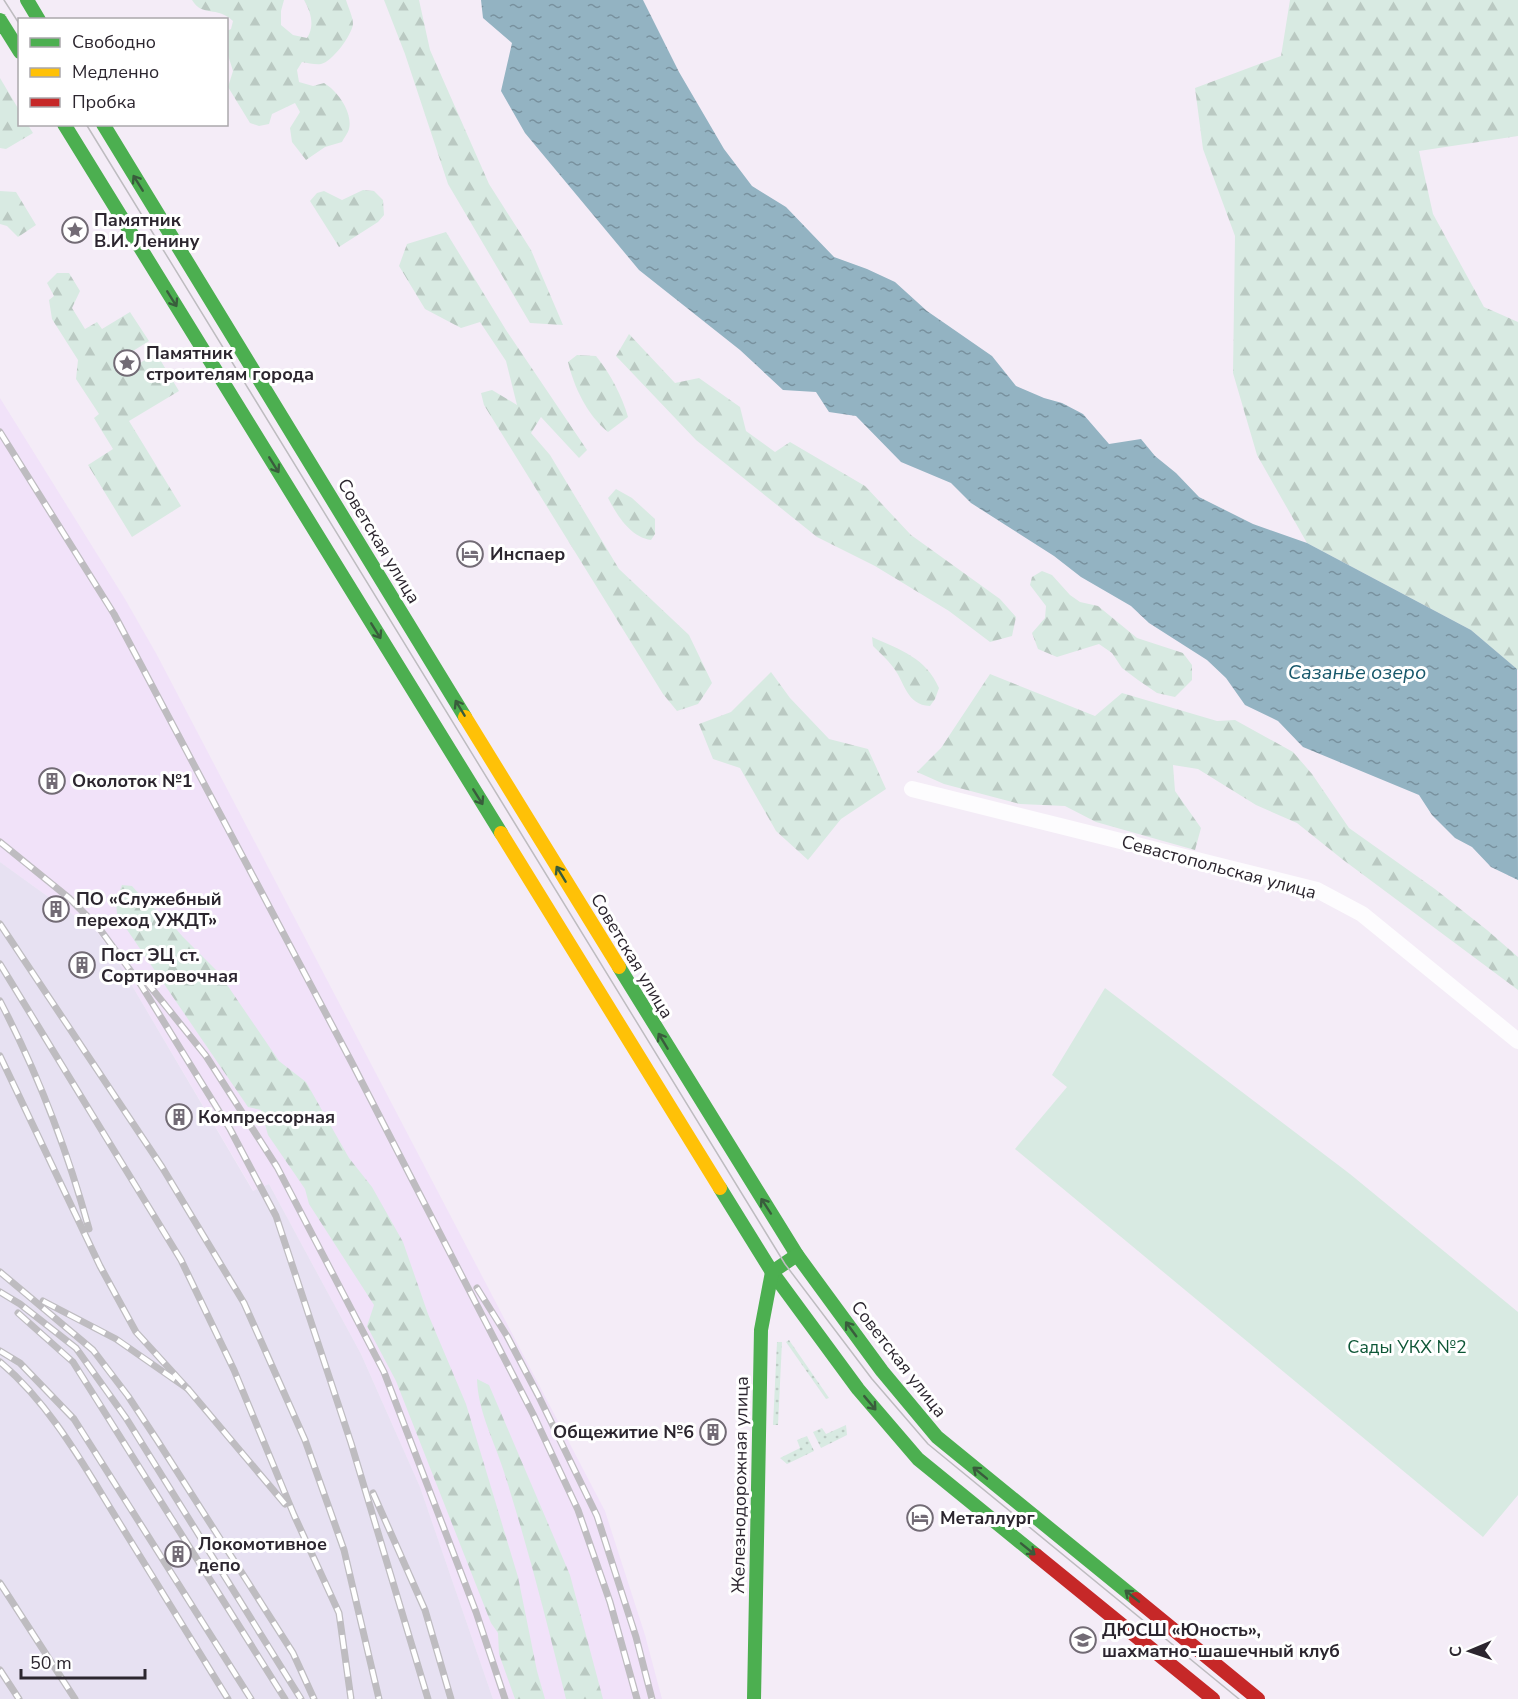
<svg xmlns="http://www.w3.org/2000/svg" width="1518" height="1699" viewBox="0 0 1518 1699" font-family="'Nunito Sans',sans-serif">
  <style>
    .built { fill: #f1e2f9 }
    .industrial { fill: #e7e1f2 }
    .grass { fill: url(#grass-dots) }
    .forest { fill: url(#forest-firs) }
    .garden { fill: #d8eae2 }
    .water { fill: url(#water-ripples) }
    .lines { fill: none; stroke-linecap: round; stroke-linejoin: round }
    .street { stroke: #fdfcfe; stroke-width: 16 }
    .fast { stroke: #4caf50; stroke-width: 14 }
    .slow { stroke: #ffc107; stroke-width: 14 }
    .jam { stroke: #c62828; stroke-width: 14 }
    .tram { stroke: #bebcc0; stroke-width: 1.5 }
    .rail-casing { stroke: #bebcc0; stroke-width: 7 }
    .rail { stroke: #fff; stroke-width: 4.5; stroke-dasharray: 14; stroke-linecap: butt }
    .oneway { stroke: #395d3c }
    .labels { text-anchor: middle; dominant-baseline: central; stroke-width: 6; stroke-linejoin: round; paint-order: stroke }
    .poi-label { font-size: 18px; font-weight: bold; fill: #2c262f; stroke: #fff; text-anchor: start }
    .street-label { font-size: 18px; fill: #2c262f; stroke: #fff }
    .park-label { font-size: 18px; fill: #0d5636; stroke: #fff }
    .water-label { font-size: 20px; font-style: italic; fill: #17586b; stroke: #fff }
  </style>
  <defs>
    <pattern id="grass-dots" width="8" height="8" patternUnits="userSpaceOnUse" patternTransform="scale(1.5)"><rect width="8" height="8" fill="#d8eae2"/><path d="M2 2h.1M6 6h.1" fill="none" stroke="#bac9c2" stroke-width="1.8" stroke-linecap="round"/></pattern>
    <pattern id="forest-firs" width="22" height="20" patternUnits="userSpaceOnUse" patternTransform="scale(1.5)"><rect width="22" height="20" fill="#d8eae2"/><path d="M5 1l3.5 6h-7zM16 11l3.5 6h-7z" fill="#bac9c2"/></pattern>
    <pattern id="water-ripples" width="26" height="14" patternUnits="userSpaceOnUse" patternTransform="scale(1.5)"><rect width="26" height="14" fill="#93b3c2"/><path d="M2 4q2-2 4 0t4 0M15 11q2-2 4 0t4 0" fill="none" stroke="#78919e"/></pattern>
  </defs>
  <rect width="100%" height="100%" fill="#f4ecf7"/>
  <path class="built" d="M0,398l125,201 32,56 448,856 40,124 17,64h-169l-73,-212 -59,-133 -92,-170 -15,8 -140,-237 -17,-23 -97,-70z"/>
  <path class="industrial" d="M0,862l97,70 17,23 139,236 16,-7 92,170 59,133 73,212h-493z"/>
  <g class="grass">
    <path d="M789,1340l40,58 -3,1 -40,-57z"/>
    <path d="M777,1342h5l-4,83h-5z"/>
    <path d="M846,1425l1,10 -26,13 -8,-16 9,-4 4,6z"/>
    <path d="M807,1436l7,15 -27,13 -7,-6 20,-10 -3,-8z"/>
  </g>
  <g class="forest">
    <path d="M192,0h92l-3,11v14l12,10 14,3c8,-12 4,-26 -3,-38h42c2,7 7,17 7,24 -1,11 -21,38 -32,40 -5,1 -13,-1 -19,-2l-5,8 2,12 14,4 11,-3c14,8 29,30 25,46 -1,4 -5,9 -7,13l-17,5 -19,13 -14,-18 -2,-14 10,-16 -5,-9 -23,11 -3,10 -10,2 -9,-3 -22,-36 5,-16 -6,-19v-21l4,-2 2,-8c-17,-16 -30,-3 -41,-21z"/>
    <path d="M384,0h35l11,50 59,134 42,66 32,75 -33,-2 -82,-139 -43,-130z"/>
    <path d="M1290,0h228v136l-99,15 14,63 51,93 34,15v348l-47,-40 -164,-87 -50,-88 -24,-82 2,-137 -32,-87 -8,-61 86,-32z"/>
    <path d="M0,78l19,32 1,14 8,1 5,8 -27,16 -6,-1z"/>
    <path d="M363,190l11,1 9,9 1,15 -6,7 -39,25 -29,-46 7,-8 7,-2 18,9z"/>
    <path d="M0,191l16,1 20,33 -18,12 -11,-11 -7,-2z"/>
    <path d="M446,232l60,98 81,120 -8,8 -38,-41 -10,16 19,22 69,114 70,66 23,48 -14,21 -21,7 -14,-17 -179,-289 -3,-12 11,-3 25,15 -11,-44 -26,-39 -19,6 -36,-19 -26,-43 8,-22z"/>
    <path d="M57,273h12l11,18 -8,17 13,21 12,-7 5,7 28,-17 19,29 -32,20 7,12 32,-20 23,38 -50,30 52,85 -49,31 -44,-72 25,-16 -19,-31 5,-4 -23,-35 2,-19 -26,-41 -3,-19 5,-4 -7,-13z"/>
    <path d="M629,334l46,49 24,-5 41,29 6,24 29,21 15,-10 75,44 46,49 89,64 16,18 -4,19 -22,6 -41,-31 -74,-45 -58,-29 -121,-97 -80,-84z"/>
    <path d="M577,355l19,1c14,17 26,40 32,61l-20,15c-21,-17 -34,-45 -40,-70z"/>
    <path d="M616,489l16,9 23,21v15l-4,6c-21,-3 -34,-25 -43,-42z"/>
    <path d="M1042,571l10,4 18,20 10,7 18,4 39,32 46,15 9,12v15l-17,17 -18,-4 -19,-13 -16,-12 -10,-15 -13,-9 -42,13 -19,-8 -6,-16 13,-15 1,-12 -16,-21 2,-8z"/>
    <path d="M872,637c29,13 54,21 67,51l-4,11 -5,7c-24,-1 -25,-24 -37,-39 -6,-8 -14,-15 -20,-21z"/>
    <path d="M771,672l19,26 39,41 39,10 18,40 -45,30 -33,41 -32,-29 -36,-63 -27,-9 -14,-35 32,-12z"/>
    <path d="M990,674l105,42 27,-23 95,28 18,-1 58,32 19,22 37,54 86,61 52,41 31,27v33l-176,-131 -45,-36 -41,-18 -58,-36 -25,-4 2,26 26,37 -6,22 -99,-28 -31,-16 -45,-2 -76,-20 -27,-12 24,-24z"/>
    <path d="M122,885l10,1 16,18 16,11 19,22 36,36 60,88 27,21 43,76 23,29 31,55 25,72 38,90 52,173 19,94 8,28h-30l-16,-45 -1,-21 -7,-10 -95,-242 -29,-55 7,-21 -65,-101 -4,-15 -37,-54 -7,-25 -13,-3 -131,-192 -1,-15z"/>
    <path d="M477,1379l12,6 81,190 33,124h-37c-19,-76 -38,-152 -62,-227 -10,-32 -26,-60 -27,-93z"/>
  </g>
  <path class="garden" d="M1105,988l245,186 168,138v183l-35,42 -468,-388 52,-62 -15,-12z"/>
  <path class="water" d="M481,0h162l36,72 45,77 28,37 34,21 48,50 33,12 28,13 32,29 65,45 24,30 28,12 18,5 21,11 26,30 32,-5 14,17 21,17 23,24 54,27 54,19 164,87 46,39 1,211 -27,-13 -19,-20 -17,-9 -23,-23 -13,-20 -116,-48 -25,-26 -33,-16 -19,-27 -19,-18 -58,-37 -18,-17 -50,-29 -27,-21 -83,-53 -20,-20 -50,-21 -45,-46 -27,-4 -13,-20 -33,-2 -43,-40 -101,-80 -114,-137 -24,-42 11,-48 -29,-25z"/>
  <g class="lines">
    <path class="street" d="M912,789l405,101 45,24 156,127"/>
    <g class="fast">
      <path d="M27,0l12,20"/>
      <path d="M0,20l20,32"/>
      <path d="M64,124l437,709"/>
      <path d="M103,124l362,593"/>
      <path d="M619,967l178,288 85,116 55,66 199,162"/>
      <path d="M720,1188l52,84 86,117 60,70 118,96"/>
      <path d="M754,1699l7,-369 11,-58 25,-17"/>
    </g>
    <g class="slow">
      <path d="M465,717l154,250"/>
      <path d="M501,833l219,355"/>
    </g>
    <g class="jam">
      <path d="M1036,1555l177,144"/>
      <path d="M1136,1599l122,100"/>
    </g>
    <g class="tram">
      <path d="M4,0l16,25"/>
      <path d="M86,124l699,1140 87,115 56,65 311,255"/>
    </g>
    <g class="rail-casing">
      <g id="rail">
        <path d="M0,432l114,182 237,447 182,353 45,96 32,92 27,97"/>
        <path d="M0,842l69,56 30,30 42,57 89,144 46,87 75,227 77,256"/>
        <path d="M0,924l162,243 82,136 61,137 39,110 35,149"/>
        <path d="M0,964l181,296 53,110 60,145 45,98 12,86"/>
        <path d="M145,980l61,76 71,111 107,205 92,240 29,87"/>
        <path d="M0,1001c38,73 67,148 89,228"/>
        <path d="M0,1056l100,210 36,66 52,57"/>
        <path d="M0,1272l93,78 35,46 29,44 136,213 21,46"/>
        <path d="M477,1288l30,48 31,59 59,121 39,121 16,62"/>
        <path d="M0,1292l20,12 56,44 50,70 175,281"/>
        <path d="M43,1301l73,38 72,50 97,115"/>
        <path d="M18,1313l55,49 212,337"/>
        <path d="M0,1351l20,12 54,56 177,280"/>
        <path d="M0,1362c50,42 83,102 117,157 37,60 74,120 111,180"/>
        <path d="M373,1493l52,117 26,89"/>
        <path d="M0,1583l75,116"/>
        <path d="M0,1670l19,29"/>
      </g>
    </g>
    <use href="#rail" class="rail"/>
  </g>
  <defs><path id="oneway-shaft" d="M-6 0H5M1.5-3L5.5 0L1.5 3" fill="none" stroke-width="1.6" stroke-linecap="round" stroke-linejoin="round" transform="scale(1.5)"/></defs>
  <g class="oneway">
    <use href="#oneway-shaft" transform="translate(138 183) rotate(-122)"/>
    <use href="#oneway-shaft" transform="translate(172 299) rotate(58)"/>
    <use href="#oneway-shaft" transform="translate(274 465) rotate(58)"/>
    <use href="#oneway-shaft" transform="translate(376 631) rotate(58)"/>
    <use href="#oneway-shaft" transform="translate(460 708) rotate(-121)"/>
    <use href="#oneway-shaft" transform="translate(478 797) rotate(58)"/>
    <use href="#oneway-shaft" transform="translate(561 874) rotate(-121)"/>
    <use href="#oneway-shaft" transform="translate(663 1041) rotate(-121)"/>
    <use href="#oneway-shaft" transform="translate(766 1206) rotate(-123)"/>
    <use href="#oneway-shaft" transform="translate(851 1329) rotate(-126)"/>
    <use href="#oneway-shaft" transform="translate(870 1403) rotate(50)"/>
    <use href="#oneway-shaft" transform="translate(980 1473) rotate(-141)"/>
    <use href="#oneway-shaft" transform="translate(1028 1549) rotate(39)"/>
    <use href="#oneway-shaft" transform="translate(1132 1596) rotate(-141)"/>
  </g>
  <defs>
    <g id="sight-ring" transform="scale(1.35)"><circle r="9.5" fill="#fff" stroke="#726b75" stroke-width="1.5"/><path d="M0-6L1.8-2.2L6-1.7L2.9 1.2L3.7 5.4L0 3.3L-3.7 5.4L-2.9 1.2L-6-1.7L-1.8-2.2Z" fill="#726b75"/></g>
    <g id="hotel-ring" transform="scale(1.35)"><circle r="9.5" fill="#fff" stroke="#726b75" stroke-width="1.5"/><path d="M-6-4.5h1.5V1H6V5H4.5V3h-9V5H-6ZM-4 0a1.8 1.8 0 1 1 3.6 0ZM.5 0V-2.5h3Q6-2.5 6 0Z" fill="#726b75"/></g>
    <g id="building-ring" transform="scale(1.35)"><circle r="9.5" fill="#fff" stroke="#726b75" stroke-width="1.5"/><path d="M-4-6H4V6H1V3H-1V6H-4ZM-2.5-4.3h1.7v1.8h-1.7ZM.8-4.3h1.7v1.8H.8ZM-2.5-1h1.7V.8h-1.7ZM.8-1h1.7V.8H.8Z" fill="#726b75"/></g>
    <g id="school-ring" transform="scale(1.35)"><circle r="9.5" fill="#fff" stroke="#726b75" stroke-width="1.5"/><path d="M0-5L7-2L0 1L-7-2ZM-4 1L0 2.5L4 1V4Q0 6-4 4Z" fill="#726b75"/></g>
  </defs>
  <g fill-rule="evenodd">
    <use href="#sight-ring" x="75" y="230"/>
    <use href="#sight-ring" x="127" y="363"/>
    <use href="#hotel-ring" x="470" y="554"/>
    <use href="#building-ring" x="52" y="781"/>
    <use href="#building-ring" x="56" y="909"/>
    <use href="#building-ring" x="82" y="965"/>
    <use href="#building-ring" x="179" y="1117"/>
    <use href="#building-ring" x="713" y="1432"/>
    <use href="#hotel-ring" x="920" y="1518"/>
    <use href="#building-ring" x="178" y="1554"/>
    <use href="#school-ring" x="1083" y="1640"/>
  </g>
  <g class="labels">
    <g class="poi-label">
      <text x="94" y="220">Памятник<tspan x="94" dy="21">В.И. Ленину</tspan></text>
      <text x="146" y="353">Памятник<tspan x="146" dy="21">строителям города</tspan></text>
      <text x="490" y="554">Инспаер</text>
      <text x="72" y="781">Околоток №1</text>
      <text x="76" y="899">ПО «Служебный<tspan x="76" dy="21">переход УЖДТ»</tspan></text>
      <text x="101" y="955">Пост ЭЦ ст.<tspan x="101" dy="21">Сортировочная</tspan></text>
      <text x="198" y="1117">Компрессорная</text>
      <text x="694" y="1432" text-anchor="end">Общежитие №6</text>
      <text x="940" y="1518">Металлург</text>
      <text x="198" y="1544">Локомотивное<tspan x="198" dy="21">депо</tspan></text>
      <text x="1102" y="1630">ДЮСШ «Юность»,<tspan x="1102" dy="21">шахматно-шашечный клуб</tspan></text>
    </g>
    <g class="street-label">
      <text transform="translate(379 541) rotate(59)">Советская улица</text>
      <text transform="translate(1219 867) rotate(15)">Севастопольская улица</text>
      <text transform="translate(632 956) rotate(59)">Советская улица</text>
      <text transform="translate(899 1359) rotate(52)">Советская улица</text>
      <text transform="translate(740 1485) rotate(-89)">Железнодорожная улица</text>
    </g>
    <g class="park-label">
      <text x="1407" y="1347">Сады УКХ №2</text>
    </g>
    <g class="water-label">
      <text x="1357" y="672">Сазанье озеро</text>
    </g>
  </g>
  <rect x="18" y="18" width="210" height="108" fill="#ffffff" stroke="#aba8ac" stroke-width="1.5"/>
  <rect x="30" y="38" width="30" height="9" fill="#4caf50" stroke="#aba8ac" stroke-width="1.5"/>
  <text x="72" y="48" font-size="18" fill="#2c262f">Свободно</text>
  <rect x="30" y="68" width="30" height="9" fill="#ffc107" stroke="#aba8ac" stroke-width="1.5"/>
  <text x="72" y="78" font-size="18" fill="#2c262f">Медленно</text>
  <rect x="30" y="98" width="30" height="9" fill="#c62828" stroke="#aba8ac" stroke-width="1.5"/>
  <text x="72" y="108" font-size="18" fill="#2c262f">Пробка</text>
  <g transform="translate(1470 1651) rotate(268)" stroke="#ffffff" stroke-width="4.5" paint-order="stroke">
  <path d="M0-4.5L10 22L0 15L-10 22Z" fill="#2c262f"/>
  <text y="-9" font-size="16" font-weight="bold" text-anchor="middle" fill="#2c262f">С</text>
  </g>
  <path d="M21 1669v9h124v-9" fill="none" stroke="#2c262f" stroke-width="3"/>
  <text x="30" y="1669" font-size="18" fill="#2c262f" stroke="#ffffff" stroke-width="4.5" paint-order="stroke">50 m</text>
</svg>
